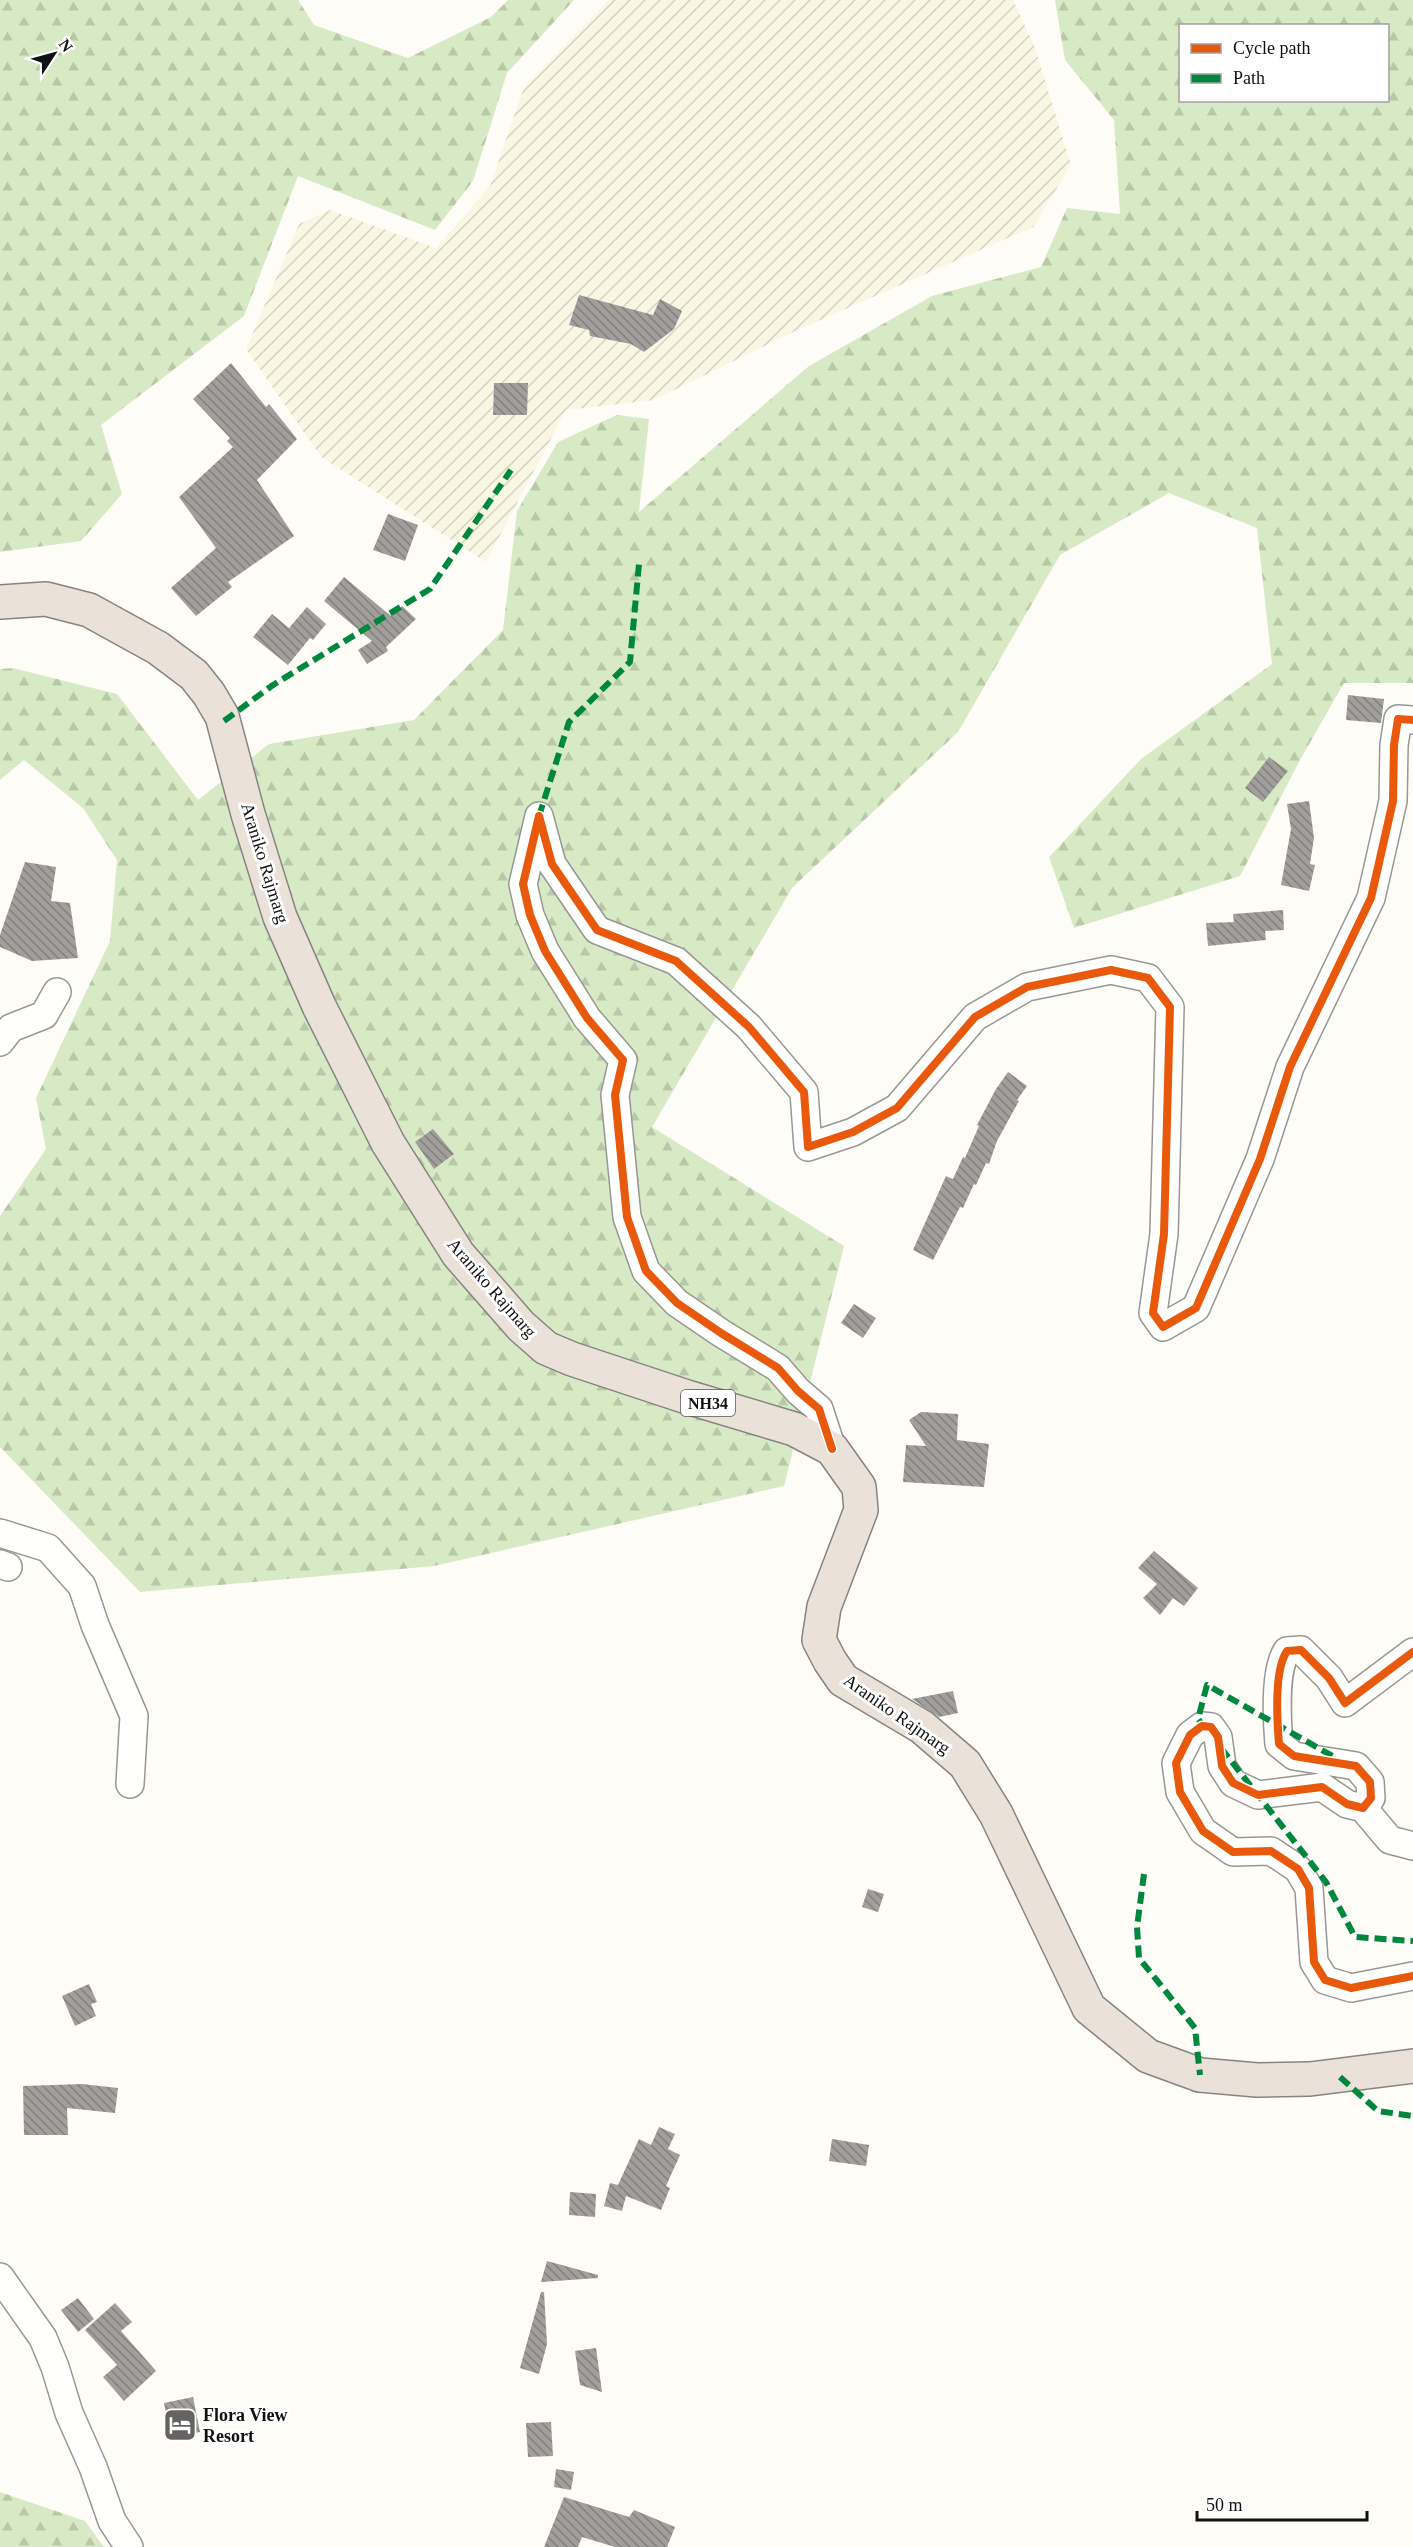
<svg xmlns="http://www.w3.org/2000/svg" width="1413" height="2547" viewBox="0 0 1413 2547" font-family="'Times New Roman',serif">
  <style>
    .farmland { fill: url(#farmland-furrows) }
    .forest { fill: url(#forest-firs); fill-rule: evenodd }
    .building { fill: url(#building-back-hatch) }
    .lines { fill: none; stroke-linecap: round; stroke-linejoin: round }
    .street-casing { stroke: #979795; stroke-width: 30 }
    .highway-casing { stroke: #858482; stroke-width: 36 }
    .street { stroke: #fffffe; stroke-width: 27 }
    .highway { stroke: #eae1d8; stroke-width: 33 }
    .quiet { stroke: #00873e; stroke-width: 6; stroke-dasharray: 12 6; stroke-linecap: butt }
    .cycleway-casing { stroke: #fff; stroke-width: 11 }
    .cycleway { stroke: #e8590c; stroke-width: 8 }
    .labels { text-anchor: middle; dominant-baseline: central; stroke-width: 6; stroke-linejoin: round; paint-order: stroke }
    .shield { fill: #fff; stroke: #585858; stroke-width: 1.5 }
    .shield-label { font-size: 16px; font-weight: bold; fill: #111 }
    .street-label { font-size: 18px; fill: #111; stroke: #fff }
    .poi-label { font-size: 18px; font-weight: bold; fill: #111; stroke: #fff; text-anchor: start }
  </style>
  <defs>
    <pattern id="farmland-furrows" width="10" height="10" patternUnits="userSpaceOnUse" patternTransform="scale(1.5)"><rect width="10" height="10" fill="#f9f7e4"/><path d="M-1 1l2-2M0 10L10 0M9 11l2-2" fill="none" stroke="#d4d3c3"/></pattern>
    <pattern id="forest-firs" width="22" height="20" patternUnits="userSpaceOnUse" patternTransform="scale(1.5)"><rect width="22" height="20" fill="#d8eac5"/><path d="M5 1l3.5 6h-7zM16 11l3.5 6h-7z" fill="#b8c8a8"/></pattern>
    <pattern id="building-back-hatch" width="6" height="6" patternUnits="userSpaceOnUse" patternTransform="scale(1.5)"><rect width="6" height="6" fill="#a19f9c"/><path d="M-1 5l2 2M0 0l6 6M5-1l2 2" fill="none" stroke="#82807e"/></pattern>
  </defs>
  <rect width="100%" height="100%" fill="#fdfcf7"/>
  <path class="farmland" d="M609,0h404l21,45 37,120 -38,62 -240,105 -139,68 -88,10 -80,152 -165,-105 -75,-108 53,-125 31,-14 106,38 54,-62 34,-99z"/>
  <g class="forest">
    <path d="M0,0h298l16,25 94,33 83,-41 17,-17h66l-67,73 -34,108 -38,49 -137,-54 -54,140 -143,109 21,69 -41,47 -81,11z"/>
    <path d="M1055,0h358v683h-69l-44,77 -60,116 -166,52 -25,-71 92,-98 131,-95 -15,-136 -88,-35 -109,62 -102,177 -166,156 -140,239 192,119 -60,240 -350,80 -294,26 -140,-145v-231l46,-67 -10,-51 74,-157 7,-81 -34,-52 -59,-48 -24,20v-111l13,-1 104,26 81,106 71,-56 145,-24 89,-90 14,-119 41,-69 59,-27 32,4 -10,93 170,-146 123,-70 109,-29 26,-59 53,6 -6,-94 -49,-60zM1180,26h208v74h-208z"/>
    <path d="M0,2492l85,29 19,26h-104z"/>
  </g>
  <g class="building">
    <path d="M579,295l74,20 7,-16 22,12 -8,18 -30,23 -13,-8 -41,-8 -1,-6 -20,-5z"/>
    <path d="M231,363l35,44 3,-3 28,35 -40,41 37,56 -66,46 4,5 -36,29 -25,-28 45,-40 -37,-51 54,-50 -6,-6 3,-3 -37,-39z"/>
    <path d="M494,383h34l-1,32h-34z"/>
    <path d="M388,514l30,11 -13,36 -32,-11z"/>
    <path d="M344,577l47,39 11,-10 14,13 -30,28 2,4 -21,13 -9,-14 14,-9 -48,-40z"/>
    <path d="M307,607l19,17 -13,16 -3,-2 -22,27 -35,-28 19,-23 17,14z"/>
    <path d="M1348,695l36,4 -3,24 -35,-3z"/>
    <path d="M1269,757l19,14 -25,31 -18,-14z"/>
    <path d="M1309,801l5,37 -4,26 5,1 -6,26 -28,-6 10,-56 -4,-25z"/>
    <path d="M25,862l31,5 -5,34 19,2 8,55 -46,3 -32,-14v-12z"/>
    <path d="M1283,910l1,20 -19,1 1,9 -58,6 -2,-23 28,-1 -1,-8z"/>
    <path d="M1008,1072l19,14 -10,14 2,1 -22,40 -8,23 -3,-1 -10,22 -2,-1 -11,24 -3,-1 -27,53 -20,-10 33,-74 7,3 10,-22 2,1 14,-32 -2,-1 19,-36z"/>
    <path d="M433,1129l21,25 -20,15 -19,-27z"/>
    <path d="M854,1304l22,14 -13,20 -22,-15z"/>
    <path d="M921,1412l37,2 -1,26 32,4 -5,43 -81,-5 3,-37 20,1 -17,-26z"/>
    <path d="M1154,1551l44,37 -14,18 -11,-8 -13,17 -17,-17 14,-14 -19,-16z"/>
    <path d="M953,1691l5,22 -19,4 -27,-18z"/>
    <path d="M868,1889l16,5 -6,18 -16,-5z"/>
    <path d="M89,1984l8,18 -6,2 5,12 -21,10 -13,-30z"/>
    <path d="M82,2084l36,4 -3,25 -48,-5 1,27h-44l-1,-49z"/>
    <path d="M659,2127l16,7 -7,15 12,6 -14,31 4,2 -9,22 -35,-14 -4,15 -18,-5 6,-23 8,2 21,-46 12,6z"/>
    <path d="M832,2139l37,6 -3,21 -37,-5z"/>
    <path d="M570,2192l26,2 -1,23 -26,-2z"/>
    <path d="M547,2261l51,14v3l-57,4z"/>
    <path d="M541,2292h3l3,52 -8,30 -19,-6z"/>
    <path d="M78,2298l16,21 -16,13 -17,-22z"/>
    <path d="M115,2303l17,19 -11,9 35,40 -32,30 -21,-24 14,-12 -32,-35z"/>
    <path d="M596,2348l6,44 -22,-7 -5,-34z"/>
    <path d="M193,2397l7,35 -29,6 -7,-35z"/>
    <path d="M551,2422l2,34 -25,1 -2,-34z"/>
    <path d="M556,2469l18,3 -3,18 -17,-3z"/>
    <path d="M564,2497l65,20 5,-7 41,17 -8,20h-52l-33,-10 -4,10h-34z"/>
  </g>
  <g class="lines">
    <g class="street-casing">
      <g id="street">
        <path d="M0,1042l11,-14 33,-13 13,-23"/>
        <path d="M832,1449l-13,-40 -21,-18 -20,-23 -57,-35 -44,-30 -31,-32 -19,-54 -12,-122 8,-35 -36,-42 -42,-67 -15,-36 -7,-31 16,-68 13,48 45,66 79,31 73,66 55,65 4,55 45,-15 44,-24 78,-91 52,-30 84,-17 37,8 22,29 -6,227 -11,79 10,14 33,-19 64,-149 30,-92 81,-169 22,-97 1,-56 4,-26 15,1"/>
        <path d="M0,1533l48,15 34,38 13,39 39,91 -4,68"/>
        <path d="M0,1564l8,3"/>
        <path d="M1413,1652l-68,51 -16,-25 -28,-28 -14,1c-13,19 -10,69 -8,93l15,12 62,10 14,16 1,16 -8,10 -16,-4 -25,-17 -64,8 -25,-12 -11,-17 -4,-29 -7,-10 -9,-1 -12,9 -14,28 4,29 23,39 30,21 38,-1 27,18 11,19 5,74 11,18 26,8 62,-12"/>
        <path d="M1363,1808l27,32 23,6"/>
        <path d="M0,2277l43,61 12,29 14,46 24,54 19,54 17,26"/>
      </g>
    </g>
    <g class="highway-casing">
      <path id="highway" d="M0,602l46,-3 43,11 69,38 36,27 15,19 13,22 26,98 32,103 39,89 69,137 70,111 63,72 25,22 26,11 115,38 107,32 38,20 27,38 2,23 -37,97 -5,33 11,21 13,19 79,47 43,37 31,50 93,194 59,48 52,19 57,5 53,-1 103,-13"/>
    </g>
    <use href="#street" class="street"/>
    <use href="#highway" class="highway"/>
    <g class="quiet">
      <path d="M224,721l49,-36 157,-96 81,-119"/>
      <path d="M539,816l30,-94 61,-60 9,-98"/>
      <path d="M1206,1729l-8,-10 9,-34 129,73"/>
      <path d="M1221,1748l105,134 29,55 58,4"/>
      <path d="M1144,1874l-7,53 2,31 56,70 5,47"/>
      <path d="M1340,2077l38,34 35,5"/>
    </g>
    <g class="cycleway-casing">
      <g id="cycleway">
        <path d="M832,1449l-13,-40 -21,-18 -20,-23 -57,-35 -44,-30 -31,-32 -19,-54 -12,-122 8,-35 -36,-42 -42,-67 -15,-36 -7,-31 16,-68 13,48 45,66 79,31 73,66 55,65 4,55 45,-15 44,-24 78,-91 52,-30 84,-17 37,8 22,29 -6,227 -11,79 10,14 33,-19 64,-149 30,-92 81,-169 22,-97 1,-56 4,-26 15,1"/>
        <path d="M1413,1652l-68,51 -16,-25 -28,-28 -14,1c-13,19 -10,69 -8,93l15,12 62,10 14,16 1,16 -8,10 -16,-4 -25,-17 -64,8 -25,-12 -11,-17 -4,-29 -7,-10 -9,-1 -12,9 -14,28 4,29 23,39 30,21 38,-1 27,18 11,19 5,74 11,18 26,8 62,-12"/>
      </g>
    </g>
    <use href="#cycleway" class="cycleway"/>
  </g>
  <defs>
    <g id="hotel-square" transform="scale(1.725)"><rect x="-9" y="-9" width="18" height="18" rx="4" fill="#646362" stroke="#fff"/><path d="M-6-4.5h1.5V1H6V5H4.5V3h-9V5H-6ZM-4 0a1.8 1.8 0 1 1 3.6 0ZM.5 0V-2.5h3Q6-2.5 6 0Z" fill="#fff"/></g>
  </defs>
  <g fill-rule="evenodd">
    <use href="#hotel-square" x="180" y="2425"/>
  </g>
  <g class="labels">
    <rect class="shield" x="681" y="1390" width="54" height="26" rx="4.5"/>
    <g class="shield-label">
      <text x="708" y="1403">NH34</text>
    </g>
    <g class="street-label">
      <text transform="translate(265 863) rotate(73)">Araniko Rajmarg</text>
      <text transform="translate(492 1288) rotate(49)">Araniko Rajmarg</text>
      <text transform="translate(897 1714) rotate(35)">Araniko Rajmarg</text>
    </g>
    <g class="poi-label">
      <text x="203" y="2415">Flora View<tspan x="203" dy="21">Resort</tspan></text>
    </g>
  </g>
  <rect x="1179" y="24" width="210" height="78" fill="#ffffff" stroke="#a0a0a0" stroke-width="1.5"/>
  <rect x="1191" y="44" width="30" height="9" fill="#e8590c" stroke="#a0a0a0" stroke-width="1.5"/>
  <text x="1233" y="54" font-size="18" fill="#111111">Cycle path</text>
  <rect x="1191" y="74" width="30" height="9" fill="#00873e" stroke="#a0a0a0" stroke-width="1.5"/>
  <text x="1233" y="84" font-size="18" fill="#111111">Path</text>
  <g transform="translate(54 54) rotate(54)" stroke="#ffffff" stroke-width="4.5" paint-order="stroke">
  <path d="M0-4.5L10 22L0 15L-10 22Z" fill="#111111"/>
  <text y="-9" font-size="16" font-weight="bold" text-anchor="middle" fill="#111111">N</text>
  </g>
  <path d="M1197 2511v9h170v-9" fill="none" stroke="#111111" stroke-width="3"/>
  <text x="1206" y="2511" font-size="18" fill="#111111" stroke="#ffffff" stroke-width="4.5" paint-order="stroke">50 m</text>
</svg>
